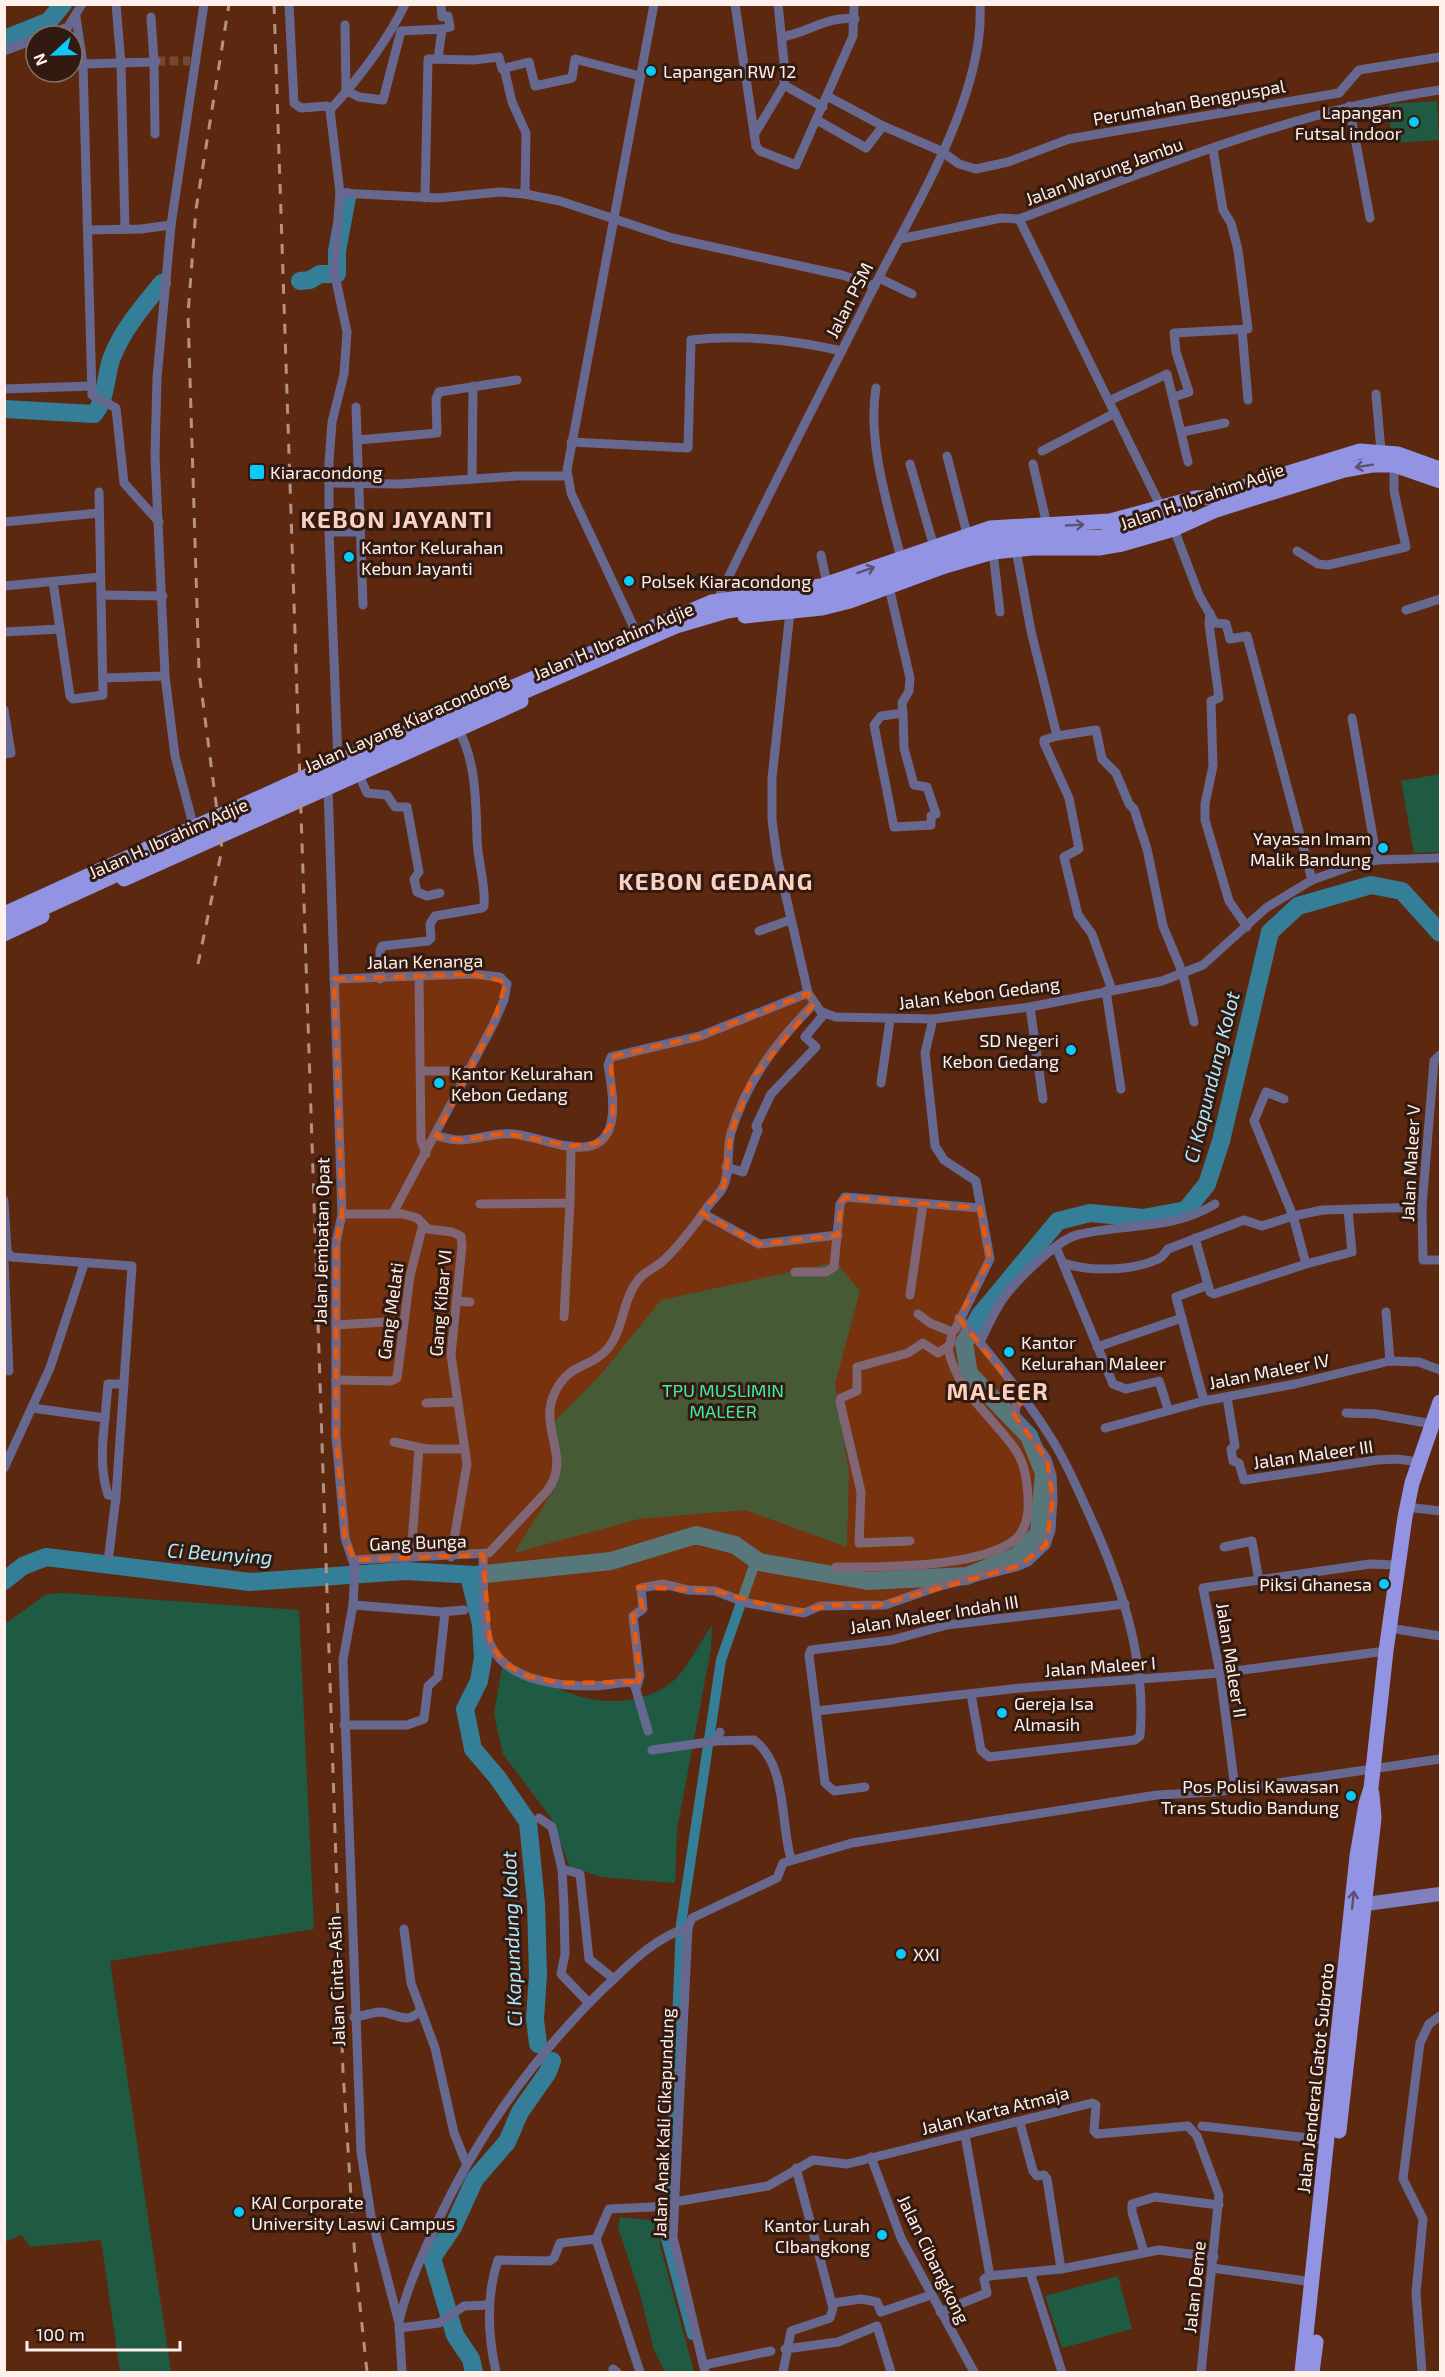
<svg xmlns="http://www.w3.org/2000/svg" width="1445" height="2377" viewBox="0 0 1445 2377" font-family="'Exo 2',sans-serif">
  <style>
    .green { fill: #1f5a42 }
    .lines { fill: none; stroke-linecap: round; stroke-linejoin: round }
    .canal { stroke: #347f97; stroke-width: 10 }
    .river { stroke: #347f97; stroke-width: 18 }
    .minor-tunnel { stroke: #754631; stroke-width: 9; stroke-dasharray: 9 4.5; stroke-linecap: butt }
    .minor { stroke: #67688f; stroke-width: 9 }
    .secondary { stroke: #8080bf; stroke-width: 14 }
    .primary { stroke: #9393e3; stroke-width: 15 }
    .rail { stroke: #b39284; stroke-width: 3; stroke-dasharray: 10 10; stroke-linecap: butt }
    .primary-bridge { stroke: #9393e3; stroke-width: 15 }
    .oneway { stroke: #5e506f }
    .marked { fill: #e8590c; fill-opacity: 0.2; stroke: #e8590c; stroke-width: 4.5; stroke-dasharray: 12 8; stroke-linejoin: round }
    .poi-dot { fill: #0acafa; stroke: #321a10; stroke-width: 2 }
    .labels { text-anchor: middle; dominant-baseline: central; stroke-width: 6; stroke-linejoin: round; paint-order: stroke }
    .poi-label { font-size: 18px; fill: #fef0ea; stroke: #321a10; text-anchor: start }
    .street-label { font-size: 18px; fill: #fef0ea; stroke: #321a10 }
    .park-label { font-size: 18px; fill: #3eecab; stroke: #321a10 }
    .water-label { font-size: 20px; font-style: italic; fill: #aee9fe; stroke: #321a10 }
    .district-label { font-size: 24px; font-weight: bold; letter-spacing: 1.5px; fill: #fbd2c2; stroke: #321a10 }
  </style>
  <rect width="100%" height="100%" fill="#5d2810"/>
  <g class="green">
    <path d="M1437,101l2,39 -48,3 -2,-39z"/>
    <path d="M1440,774v78l-26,1 -13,-72z"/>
    <path d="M836,1262l24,29 -25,93 14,88 -2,75 -102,-37 -106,9 -125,34 40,-64v-67l47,-48 60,-74z"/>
    <path d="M62,1593l237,17 15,319 -204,32 61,411h-51l-19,-132 -71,7 -8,-12 -17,7v-618l40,-29z"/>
    <path d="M712,1625l-1,24 -34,180 -2,54 -73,-6 -32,-10 -19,-49 -48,-64 -9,-40 8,-46c25,2 38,13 60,22 35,15 78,17 110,-8 14,-11 29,-41 40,-57z"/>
    <path d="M620,2217l40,4v24l34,127h-29l-11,-22 -14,-56 -22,-67z"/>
    <path d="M1118,2276l14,53 -70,19 -17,-52z"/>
  </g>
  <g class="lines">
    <path class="canal" d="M692,2335l-26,-96 7,-116 8,-199 40,-264 35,-100"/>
    <g class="river">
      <path d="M4,39l45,-18 14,-17"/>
      <path d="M300,281l10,-1 10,-6h17v-23l10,-54"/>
      <path d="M4,409l90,5c13,-15 11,-39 18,-57 11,-28 31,-51 50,-74"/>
      <path d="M475,1575l-4,9 10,40 2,34 -4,23 -14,28 8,40 24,28 31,45 8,81 2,72 -3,44 3,25"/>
      <path d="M4,1581l19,-15 23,-9 204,25 155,-11 70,4 136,-14 85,-26 39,10 24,17 109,19 99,-5 50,-20 22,-23 5,-60 -15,-37 -60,-62 -5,-31 16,-28 78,-94 32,-8 53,5 43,-8 21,-26 14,-43 49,-209 28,-26 73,-21 31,6 38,42"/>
      <path d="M474,2372l-3,-13 -16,-24 -23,-77 21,-31 22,-48 32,-37 13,-30 28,-40 4,-11"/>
    </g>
    <path class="minor-tunnel" d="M156,61h34"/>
    <g class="minor">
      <path d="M116,4l5,60 4,165"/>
      <path d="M289,4l5,99 7,5 26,-2 3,4"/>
      <path d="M441,4l1,13 6,-1 2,11 -8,2"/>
      <path d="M735,4l21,142 4,5 36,14 57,-129 1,-32"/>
      <path d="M76,17l7,47 9,331 24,13 8,75 35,39"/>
      <path d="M151,17l3,45 2,-1"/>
      <path d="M345,25l1,68"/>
      <path d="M45,36l23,-9 14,-23"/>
      <path d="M782,37c25,-4 47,-22 73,-18"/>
      <path d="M4,51l32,-12"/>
      <path d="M83,64l71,-2 1,72"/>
      <path d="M504,68l8,34 14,31 -1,61"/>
      <path d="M784,85l39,22"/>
      <path d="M347,91l12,6 24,3 18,-69 41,-2 -4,30"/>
      <path d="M827,96l56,30 58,25 18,13 17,5 32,-7 61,-23 270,-46 20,-23 81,-13"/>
      <path d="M1349,106l21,112"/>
      <path d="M330,110l10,83 -6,78 13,61 -3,42 -12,48 -3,40v70l9,230"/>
      <path d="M330,110c28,-31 57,-68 75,-106"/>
      <path d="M817,120l49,28 17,-22"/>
      <path d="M754,135l30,-50 1,-13 -7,-68"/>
      <path d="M340,193l98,5 62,-6 25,2 35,7 112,37 170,37 33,11"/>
      <path d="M425,198l3,-139 46,1 25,-3 3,12 27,-7 6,24 37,-8 3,-19 65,17"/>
      <path d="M1019,219l142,288"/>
      <path d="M171,225l-14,153 -2,78 10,220 10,80 19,72"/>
      <path d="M87,230l54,-1 30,-4 33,-221"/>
      <path d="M900,239l101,-21 18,1c137,-51 276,-109 421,-129"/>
      <path d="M879,278l33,16"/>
      <path d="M1242,330l6,70"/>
      <path d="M876,388c-9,54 12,118 25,170"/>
      <path d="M4,389l87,-3"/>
      <path d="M1376,394l5,57"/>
      <path d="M1174,397l15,-5 -13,-40 -2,-19 74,-4 -10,-79 -7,-27 -8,-13 -10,-61"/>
      <path d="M1109,401l58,-27 21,88"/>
      <path d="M356,407l7,198"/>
      <path d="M1182,432l43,-9"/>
      <path d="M358,440l79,-7 -1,-34 3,-7 78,-12"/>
      <path d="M571,442l117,6 3,-108c50,-6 102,0 151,11"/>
      <path d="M1042,451l73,-38"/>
      <path d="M947,456l20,78"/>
      <path d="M910,464l24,83"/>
      <path d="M1033,464l14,61"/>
      <path d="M472,479l1,-93"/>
      <path d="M329,483l71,1 117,-8h50"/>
      <path d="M4,522l95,-9"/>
      <path d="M1174,529l25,66 16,28 11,1 4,15 17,-3 65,244"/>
      <path d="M329,532h31"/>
      <path d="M1016,550l15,81 26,105 -13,4v3l25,55 10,51 -15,8 14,58 14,19 20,56"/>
      <path d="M1297,551l21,13 10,1 78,-18 -12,-56v-26"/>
      <path d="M993,552l7,60"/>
      <path d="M821,555l6,29"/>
      <path d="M53,582l17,114 3,3 30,-4 -4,-203"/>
      <path d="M4,586l96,-9"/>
      <path d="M889,587l21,91 -1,13 -7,12 1,10 1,35 10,37 13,2 9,27 -5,2v9l-37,2 -20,-102 7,-9 22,-3"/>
      <path d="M101,595l62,1"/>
      <path d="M717,601c51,-107 106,-212 159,-318 40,-79 109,-188 104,-279"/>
      <path d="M1406,610l34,-11"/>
      <path d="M790,612l-18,166v42l5,37 31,136 13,19 15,5 97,2 97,-12 132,-26 41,-16 63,-57 46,-28 42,-15 23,-5 63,-2"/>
      <path d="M1210,613l-1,11 10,74 -8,3 2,65 -8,38v16l24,81 18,26"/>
      <path d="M4,632l56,-3"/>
      <path d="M637,634l-66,-141 -4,-23 87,-466"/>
      <path d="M104,678l61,-2"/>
      <path d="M4,710l7,43 -7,1"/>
      <path d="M1352,718l25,142"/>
      <path d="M1057,736l39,-6 6,29 14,14 13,31 5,5 13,40 16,77 20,48 11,48"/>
      <path d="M358,773l9,20 20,2 8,12h12l12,65 -5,7 3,13 10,4 13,-3"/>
      <path d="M328,787l14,427 -6,29v193l9,102 10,29 -2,38 -10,55 18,492 10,64 28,107 3,49"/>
      <path d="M759,931l31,-11"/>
      <path d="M419,977l2,163 5,14"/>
      <path d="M334,979l138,-5 28,3 7,7 -3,16 -11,25 -100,188"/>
      <path d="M380,979v-28l2,-5 46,-5 3,-3 -1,-14 5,-8 47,-8 2,-2c2,-23 -7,-46 -7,-69 -1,-34 -1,-77 -19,-108"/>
      <path d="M1106,991l15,98"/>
      <path d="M1030,1007l13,92"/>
      <path d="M933,1019l-8,34 10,93 9,14 32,21 14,78 -34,69 -4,4"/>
      <path d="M1440,1055l-6,6 -12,146 1,53h17"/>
      <path d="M420,1071h48"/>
      <path d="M881,1083l9,-63"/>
      <path d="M1284,1099l-18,-7 -12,29 39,95 13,48"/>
      <path d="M436,1136c8,1 15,4 23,4 18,0 36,-8 54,-6 19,2 36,9 54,12 57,10 47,-45 41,-81l3,-8 89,-21 108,-43"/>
      <path d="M726,1167l17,5 15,-42 -2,-4 15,-32 45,-47 -11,-10 20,-24"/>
      <path d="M4,1200l3,51 4,6 121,9 -16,231 -7,57"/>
      <path d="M480,1204l90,-1 1,-57"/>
      <path d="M342,1214h61l14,4 11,11 24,3 9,4 1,10 -11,109 16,109 -16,93"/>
      <path d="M704,1214l55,30 79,-9"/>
      <path d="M1195,1238l15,54 4,2 92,-30 46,-12 -4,-42"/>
      <path d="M1056,1247l57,137 13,5 33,-8 9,28"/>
      <path d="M4,1261l5,110"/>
      <path d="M1064,1263c25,9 69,8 94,-4 5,-2 7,-6 10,-10l76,-29 18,6 31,-10 30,-6 99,-3"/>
      <path d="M795,1272h31l8,-5 6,-63 5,-7 135,11"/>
      <path d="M910,1295l13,-91"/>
      <path d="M456,1301l14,1"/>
      <path d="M1386,1312l4,49"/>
      <path d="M918,1314l12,9 22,9"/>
      <path d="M564,1317l6,-114"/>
      <path d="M959,1318c32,37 66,78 92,120 13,20 23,43 33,65 34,73 63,151 56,233l-5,4 -146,17 -8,-7 -10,-56"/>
      <path d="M336,1325l49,-3"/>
      <path d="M980,1342c6,-12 12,-26 19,-37 11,-19 57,-65 78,-70 47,-12 95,-4 138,-31"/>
      <path d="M1097,1347l85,-29"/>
      <path d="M336,1380l55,1 6,-3 13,-102 13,-52"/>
      <path d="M1227,1397l8,49 -4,3 2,12 6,2 5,17 133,-20 20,-1 22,3"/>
      <path d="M1204,1401l-28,-104 32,-12"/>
      <path d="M426,1403l31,-1"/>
      <path d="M32,1408l73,10 3,-34h16"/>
      <path d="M1346,1413l30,1 56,10"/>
      <path d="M105,1418c-3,26 -5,52 3,77l8,2"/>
      <path d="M1105,1428l99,-27 91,-17 95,-23 29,1 21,8"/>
      <path d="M394,1442l32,7h38"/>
      <path d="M4,1468l46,-100 34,-104"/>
      <path d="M1407,1507l33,4"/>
      <path d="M910,1541l-51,2 2,-51 -21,-90 1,-4 16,-7v-24l51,-14 15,-10 15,10 12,-8 2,-13"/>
      <path d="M1224,1547l28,-6 7,40"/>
      <path d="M483,1555c1,25 -2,69 8,91 17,35 69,40 102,40 14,0 28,-5 41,-3l14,48"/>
      <path d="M411,1557l8,-109"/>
      <path d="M354,1560l135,-7 58,-62c26,-34 -10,-63 8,-99 15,-31 37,-23 54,-45 15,-20 13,-46 29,-67 6,-8 17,-12 25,-19 18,-17 32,-36 46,-56 4,-6 11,-11 14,-18 8,-15 3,-38 8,-54 15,-51 45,-91 83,-129"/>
      <path d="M836,1567c46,0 137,1 176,-25 15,-10 17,-28 16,-45 -1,-17 -3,-33 -13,-48 -24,-34 -59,-58 -67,-101"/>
      <path d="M353,1605l88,7 23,-2"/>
      <path d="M1389,1628l51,8"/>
      <path d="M637,1686l3,-10 -7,-60 10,-7 -2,-21 22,-4 25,6 27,1 32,12 57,10 16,-7 65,-1 52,-18 82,-21 9,-4 18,-17 5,-15 2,-31 -1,-24 -5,-16 -32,-45 1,-9 7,-6"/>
      <path d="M816,1711l205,-23 199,-15 166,-22"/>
      <path d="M344,1725h63l17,-6 4,-33 10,-9 7,-65"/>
      <path d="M716,1741l38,-1c34,26 26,83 37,119"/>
      <path d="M652,1750l64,-9 4,-9"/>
      <path d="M865,1787l-31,4 -9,-8 -16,-128 2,-5 81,-10 55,-15 178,-21"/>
      <path d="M1235,1788l-15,-115 -17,-85 167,-24 27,1"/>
      <path d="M539,1818l13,9 10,42 2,39 1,46 -4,20 28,29"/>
      <path d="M562,1869l18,5 9,85 25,20"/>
      <path d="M404,1929l7,54 24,65 19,85 12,30"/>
      <path d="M354,2017c8,-1 17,-4 25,-5 16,0 27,14 41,-1"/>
      <path d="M1020,2123l13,48 4,5 7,-1 3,4 14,90"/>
      <path d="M1202,2126l125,14"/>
      <path d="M965,2135l25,141"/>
      <path d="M871,2157l30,81 73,134"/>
      <path d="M674,2202l94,-16 45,-26 34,4 245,-61 4,2 -2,26 3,3 91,-8 9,10 22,59 -18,177"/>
      <path d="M1144,2252l-12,-40v-8l23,-7 64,8"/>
      <path d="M1212,2268l101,14"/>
      <path d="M1030,2272l32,100"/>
      <path d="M833,2303l28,-4 16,3 4,10 50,-17"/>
      <path d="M940,2312l47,-19 -3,-14 4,-3 73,-7 98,-19 55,7"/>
      <path d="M399,2321c8,-33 22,-63 36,-94 41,-89 96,-167 166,-236 28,-26 50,-51 87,-64"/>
      <path d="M399,2328l40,-5 25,-17 25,-1"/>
      <path d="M785,2349l53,-7 39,-16 14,46"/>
      <path d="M704,2365l67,-14"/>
      <path d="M613,2369l4,3"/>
      <path d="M496,2372c-8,-36 -10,-76 2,-112l52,1 4,-3 6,-15 36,-4"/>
      <path d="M640,2372l-44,-133 13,-30 65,-3"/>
      <path d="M705,2372l-32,-135 15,-310 4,-9 85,-40 6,-15 69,-20 305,-48 59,-3 224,-33"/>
      <path d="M783,2372l8,-41 39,-13 3,-10 -37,-140"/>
      <path d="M1422,2372l-6,-79 7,-74 -20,-40 17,-136 9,-19 11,-8"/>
    </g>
    <path class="secondary" d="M1366,1904l74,-10"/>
    <g class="primary">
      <path d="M745,616l77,-8 28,-7 95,-35 48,-14 39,-4h67l23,-4 52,-15 42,-19 128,-40 28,-5h22l46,16"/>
      <path d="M124,879l397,-178"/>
      <path d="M4,914l334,-152 374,-160 109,-16 169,-58 120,-7 85,-23 15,-1 150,-46 38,3 42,15"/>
      <path d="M4,934l38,-18"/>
      <path d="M1339,2131l35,-313 -2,-24"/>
      <path d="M1302,2372l55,-516 9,-52 5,-16 15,-137 19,-134 7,-34 28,-81"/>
      <path d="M1312,2372l4,-30"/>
    </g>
    <g class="rail">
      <path d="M274,4l69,2067 12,188 12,113"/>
      <path d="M198,964l24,-115 -23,-177 -11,-358 8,-105 33,-205"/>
    </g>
    <path class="primary-bridge" d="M4,926l376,-172 296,-128 51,-15 91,-13 185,-59 99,-2 83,-24"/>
  </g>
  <defs><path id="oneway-shaft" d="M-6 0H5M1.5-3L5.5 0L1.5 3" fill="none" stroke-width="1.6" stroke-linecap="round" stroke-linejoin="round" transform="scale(1.5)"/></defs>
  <g class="oneway">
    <use href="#oneway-shaft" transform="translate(1364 466) rotate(171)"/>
    <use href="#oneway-shaft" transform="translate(1075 525) rotate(-3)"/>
    <use href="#oneway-shaft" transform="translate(866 570) rotate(-19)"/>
    <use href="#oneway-shaft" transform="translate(1353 1900) rotate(-84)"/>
  </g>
  <path class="marked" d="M472,974l34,8 -13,43 -57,111 25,4 43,-7 67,13 26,-3 16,-21 -2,-65 89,-21 108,-43 6,11 -62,75 -21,54 -7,53 -22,27 57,31 79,-9 3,-34 5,-4 134,11 10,51 -31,59 64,81 -9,16 33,44 6,40 -7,46 -27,21 -147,41 -38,-2 -42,7 -77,-21 -77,-4 5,22 -10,7 7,60 -3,10 -1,-4 -75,1 -34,-7 -22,-12 -15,-21 -7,-88 -129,5 -9,-22 -9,-102v-193l6,-29 -8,-235z"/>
  <g class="poi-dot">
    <circle cx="651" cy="71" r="6"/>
    <circle cx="1414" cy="122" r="6"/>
    <rect x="249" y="464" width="16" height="16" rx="3"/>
    <circle cx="349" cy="557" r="6"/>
    <circle cx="629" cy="581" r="6"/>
    <circle cx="1383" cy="848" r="6"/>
    <circle cx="1071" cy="1050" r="6"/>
    <circle cx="439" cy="1083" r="6"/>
    <circle cx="1009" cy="1352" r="6"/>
    <circle cx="1384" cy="1584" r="6"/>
    <circle cx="1002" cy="1713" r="6"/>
    <circle cx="1351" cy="1796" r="6"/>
    <circle cx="901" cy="1954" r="6"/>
    <circle cx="239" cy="2212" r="6"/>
    <circle cx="882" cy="2235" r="6"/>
  </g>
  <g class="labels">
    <g class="poi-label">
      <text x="663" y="71">Lapangan RW 12</text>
      <text x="1402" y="112" text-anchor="end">Lapangan<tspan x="1402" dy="21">Futsal indoor</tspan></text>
      <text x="270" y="472">Kiaracondong</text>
      <text x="361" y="547">Kantor Kelurahan<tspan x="361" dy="21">Kebun Jayanti</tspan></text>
      <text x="641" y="581">Polsek Kiaracondong</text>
      <text x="1371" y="838" text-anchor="end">Yayasan Imam<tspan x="1371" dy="21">Malik Bandung</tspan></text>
      <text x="1059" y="1040" text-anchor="end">SD Negeri<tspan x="1059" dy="21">Kebon Gedang</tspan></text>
      <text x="451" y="1073">Kantor Kelurahan<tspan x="451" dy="21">Kebon Gedang</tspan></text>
      <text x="1021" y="1342">Kantor<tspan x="1021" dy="21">Kelurahan Maleer</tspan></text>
      <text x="1372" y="1584" text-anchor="end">Piksi Ghanesa</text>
      <text x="1014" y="1703">Gereja Isa<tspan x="1014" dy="21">Almasih</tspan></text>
      <text x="1339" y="1786" text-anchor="end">Pos Polisi Kawasan<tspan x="1339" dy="21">Trans Studio Bandung</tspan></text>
      <text x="913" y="1954">XXI</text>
      <text x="251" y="2202">KAI Corporate<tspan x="251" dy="21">University Laswi Campus</tspan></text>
      <text x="870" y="2225" text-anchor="end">Kantor Lurah<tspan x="870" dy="21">CIbangkong</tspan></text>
    </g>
    <g class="street-label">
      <text transform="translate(1189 102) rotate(-10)">Perumahan Bengpuspal</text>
      <text transform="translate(1104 171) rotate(-20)">Jalan Warung Jambu</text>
      <text transform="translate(849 300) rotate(-63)">Jalan PSM</text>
      <text transform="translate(1202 496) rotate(-19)">Jalan H. Ibrahim Adjie</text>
      <text transform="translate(613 641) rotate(-23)">Jalan H. Ibrahim Adjie</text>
      <text transform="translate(406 722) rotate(-24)">Jalan Layang Kiaracondong</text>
      <text transform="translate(168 838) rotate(-24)">Jalan H. Ibrahim Adjie</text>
      <text transform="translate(425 961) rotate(-1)">Jalan Kenanga</text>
      <text transform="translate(979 993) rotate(-7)">Jalan Kebon Gedang</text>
      <text transform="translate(1410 1163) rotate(-87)">Jalan Maleer V</text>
      <text transform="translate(321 1241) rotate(-89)">Jalan Jembatan Opat</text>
      <text transform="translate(440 1303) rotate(-85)">Gang Kibar VI</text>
      <text transform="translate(390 1311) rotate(-82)">Gang Melati</text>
      <text transform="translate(1269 1371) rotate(-11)">Jalan Maleer IV</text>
      <text transform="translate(1313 1454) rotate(-8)">Jalan Maleer III</text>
      <text transform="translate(418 1542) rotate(-2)">Gang Bunga</text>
      <text transform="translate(934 1614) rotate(-9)">Jalan Maleer Indah III</text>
      <text transform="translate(1232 1660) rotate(81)">Jalan Maleer II</text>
      <text transform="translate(1100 1666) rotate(-4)">Jalan Maleer I</text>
      <text transform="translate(336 1981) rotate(-92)">Jalan Cinta-Asih</text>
      <text transform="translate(1315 2078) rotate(-84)">Jalan Jenderal Gatot Subroto</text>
      <text transform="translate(995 2110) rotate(-14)">Jalan Karta Atmaja</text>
      <text transform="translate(663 2123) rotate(-88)">Jalan Anak Kali Cikapundung</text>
      <text transform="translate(934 2259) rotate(64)">Jalan Cibangkong</text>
      <text transform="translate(1194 2287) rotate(-84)">Jalan Deme</text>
    </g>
    <g class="park-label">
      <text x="723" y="1390">TPU MUSLIMIN<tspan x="723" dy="21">MALEER</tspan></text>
    </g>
    <g class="water-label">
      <text transform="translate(1211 1077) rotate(-76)">Ci Kapundung Kolot</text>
      <text transform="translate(220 1553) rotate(4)">Ci Beunying</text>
      <text transform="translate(511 1939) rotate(-92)">Ci Kapundung Kolot</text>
    </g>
    <g class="district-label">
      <text x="397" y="518">KEBON JAYANTI</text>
      <text x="716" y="880">KEBON GEDANG</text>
      <text x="998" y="1390">MALEER</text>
    </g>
  </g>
  <rect width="1445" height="2377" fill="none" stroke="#fef0ea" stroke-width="12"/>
  <g transform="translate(54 54) rotate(248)"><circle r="28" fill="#321a10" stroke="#847067" stroke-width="1.5"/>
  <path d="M0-4.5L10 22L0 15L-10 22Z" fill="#0acafa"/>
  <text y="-9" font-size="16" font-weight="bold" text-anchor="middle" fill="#fef0ea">N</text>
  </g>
  <path d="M27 2341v9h153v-9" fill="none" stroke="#fef0ea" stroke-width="3"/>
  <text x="36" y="2341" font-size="18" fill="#fef0ea" stroke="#321a10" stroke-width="4.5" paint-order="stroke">100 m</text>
</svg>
